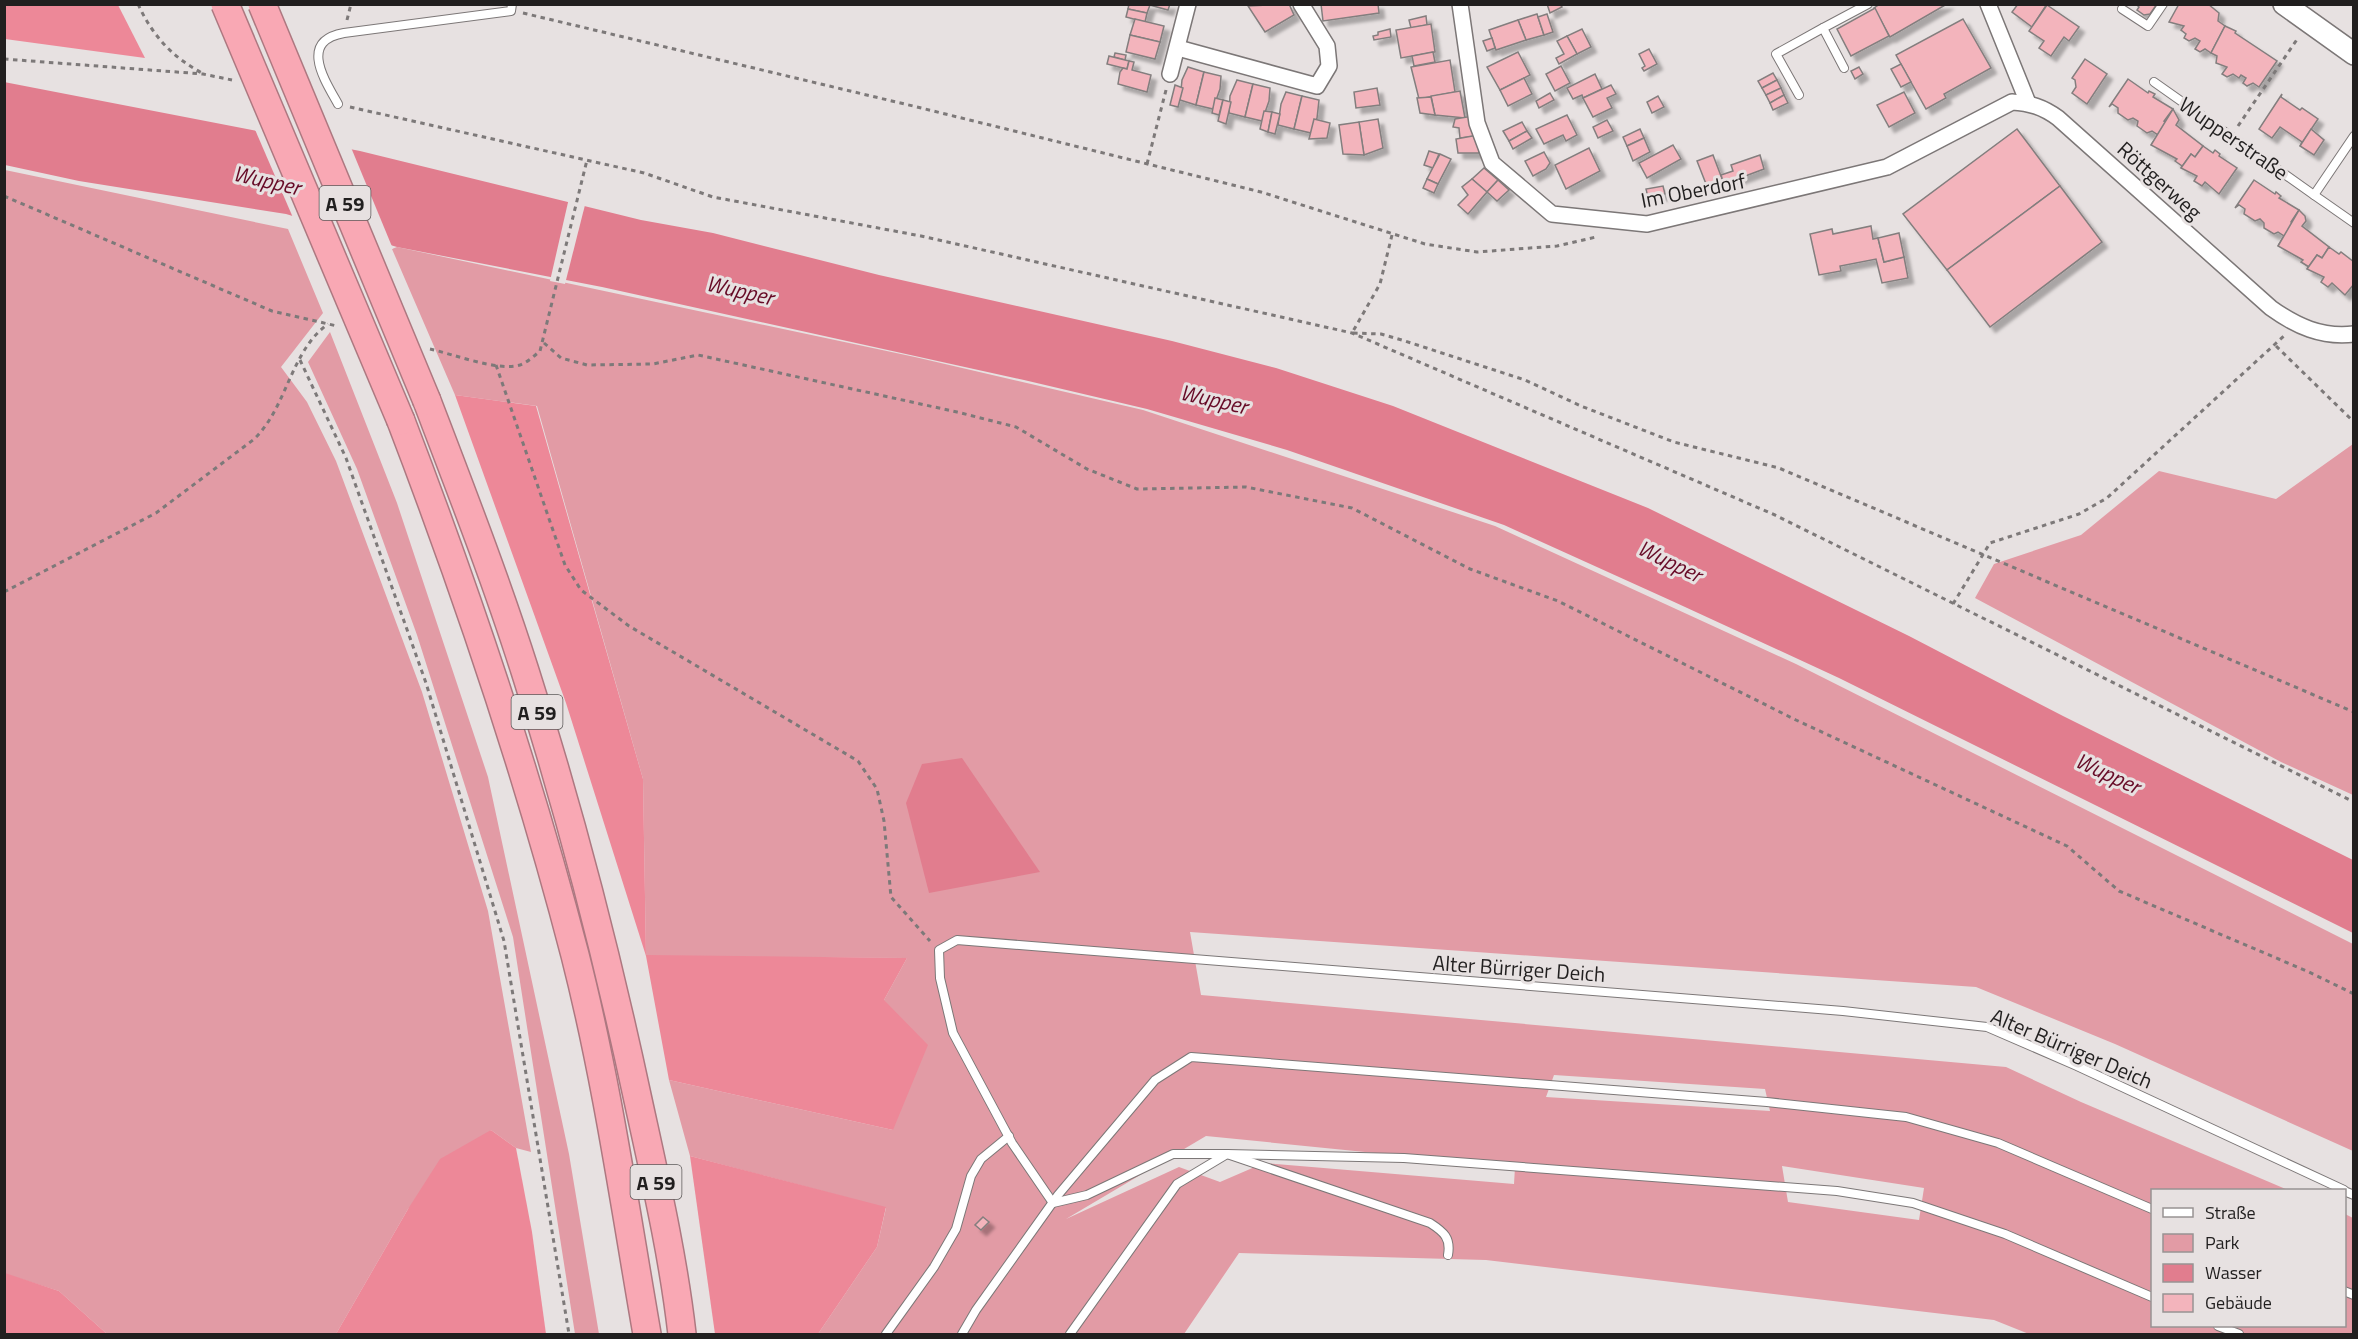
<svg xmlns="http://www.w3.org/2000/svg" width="2358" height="1339" viewBox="0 0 2358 1339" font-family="'Titillium Web',sans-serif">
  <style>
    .green { fill: #e29ba5; fill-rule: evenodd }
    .forest { fill: #ed8898 }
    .water { fill: #e17d8e }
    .pier { fill: #e7e1e1 }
    .building { fill: #f3b4bc; stroke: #837e7e; stroke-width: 1.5; filter: url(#shadow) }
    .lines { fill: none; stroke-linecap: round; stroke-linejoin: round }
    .service-casing { stroke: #7c7777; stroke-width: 10 }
    .minor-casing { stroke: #7c7777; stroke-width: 18 }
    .secondary-casing { stroke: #7c7777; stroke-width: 24 }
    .motorway-casing { stroke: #ad7880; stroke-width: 30 }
    .path { stroke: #7d7979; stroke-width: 3; stroke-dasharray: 4.5 4.5; stroke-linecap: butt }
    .service { stroke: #fff; stroke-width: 8 }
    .minor { stroke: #fff; stroke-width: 15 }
    .secondary { stroke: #fff; stroke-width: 21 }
    .motorway { stroke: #f9a8b4; stroke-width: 27 }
    .motorway-bridge-casing { stroke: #ad7880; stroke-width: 30; stroke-linecap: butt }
    .motorway-bridge { stroke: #f9a8b4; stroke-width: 27 }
    .labels { text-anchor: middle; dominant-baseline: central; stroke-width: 6; stroke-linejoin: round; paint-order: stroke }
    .shield { fill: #e7e1e1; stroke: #5c5959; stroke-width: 1.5 }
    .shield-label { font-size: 20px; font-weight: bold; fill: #211f1f }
    .street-label { font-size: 21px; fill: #211f1f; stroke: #e7e1e1 }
    .water-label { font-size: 22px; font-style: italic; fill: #670b27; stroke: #e7e1e1 }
  </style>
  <defs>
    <filter id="shadow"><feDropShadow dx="5.5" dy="5.5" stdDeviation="1.5" flood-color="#0004"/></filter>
  </defs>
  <rect width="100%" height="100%" fill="#e7e1e1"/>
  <g class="green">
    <path d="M5,170l283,59 35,84 -42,54 26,35 29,59 86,231 66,219 43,241 -15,-4 -25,-18 -83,79 -72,125h-229l-48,-43 -54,-17z"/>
    <path d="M397,247l518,110 228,53 352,116 301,138 557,280v207l-238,-107 -139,-57 -786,-55 11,63 805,72 75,35 207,88h-136v136h192l1,-112 8,4v116h-324l-35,-14 -508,-60 -247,-7 -55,81h-366l59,-87 9,-39 -196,-52 -21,-76 224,50 -9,-130 23,-42 -261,-2 -3,-177 -106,-373 -82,-11 -63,-146zM1554,1075l211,14 5,22 -224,-14zM1206,1136l309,31 -1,17 -250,-21 -44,19 -41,-15 -113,52zM1782,1166l142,22 -5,32 -131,-18z"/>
    <path d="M330,332l67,171 91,274 81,377 30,180h-24l-62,-397 -96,-302 -60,-166 -49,-107z"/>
    <path d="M2353,444v351l-72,-33 -306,-164 19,-34 87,-29 78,-64 117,28z"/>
  </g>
  <g class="forest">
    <path d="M5,4l113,1 27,53 -140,-19z"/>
    <path d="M455,395l81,11 107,373 3,176 261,3 -23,42 44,45 -35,85 -224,-50 -23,-124 -80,-253z"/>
    <path d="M491,1130l25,18 16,84 14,102h-210l72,-125 32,-50z"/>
    <path d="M690,1156l196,51 -9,40 -59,87h-103z"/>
    <path d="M5,1273l54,18 48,43h-102z"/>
  </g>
  <g class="water">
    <path d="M4,82l356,69 281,69 72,13 166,42 293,66 104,27 117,38 255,102 261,128 154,80 290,144v73l-514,-255 -167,-77 -168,-76 -217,-75 -140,-41 -123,-29 -422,-93 -205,-40 -111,-33 -207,-33 -74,-16z"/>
    <path d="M962,758l78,114 -111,21 -23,-90 16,-39z"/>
  </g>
  <g class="pier">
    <path d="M253,125l97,20 43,104 -99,-29z"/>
    <path d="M569,198l17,3 -21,83 -15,-3z"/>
  </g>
  <g class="building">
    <path d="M1129,4h17l4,1 -3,8 -19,-4z"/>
    <path d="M1146,4h24l-2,6z"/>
    <path d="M1289,4l5,11 -29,17 -17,-26z"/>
    <path d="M1321,4h57l1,9 -56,8z"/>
    <path d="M1560,4l2,3 -12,6 -3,-9z"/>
    <path d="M1880,4h67l-57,33 -16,-29z"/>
    <path d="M2018,4h29l-15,23 -20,-15z"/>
    <path d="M2136,4h21l-7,10 -6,1 -7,-5 2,-3z"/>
    <path d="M2179,4h29l11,9 -1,8 7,5 -14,27 -6,-4 -5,3 -5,-3 5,-8 -5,-3 -6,3 -5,-3 2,-4 -5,-4 3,-4 -15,-4z"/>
    <path d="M2047,5l32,22 -10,14 -5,-4 -13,19 -12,-8 5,-7 -15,-10z"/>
    <path d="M1875,8l14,28 -38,20 -14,-27z"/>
    <path d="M1128,9l19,4 -2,9 -19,-5z"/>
    <path d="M1537,14l7,21 -18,5 -8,-20z"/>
    <path d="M1547,14l6,18 -9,3 -6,-18z"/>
    <path d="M1426,16l1,9 -16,3 -2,-8z"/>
    <path d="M1135,19l29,7 -4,16 -30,-7z"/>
    <path d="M1963,19l28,49 -47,26 2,4 -20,11 -30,-54z"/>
    <path d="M1518,20l8,20 -30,10 -7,-20z"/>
    <path d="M1431,24l4,28 -34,6 -5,-28z"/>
    <path d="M2225,26l11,5 -1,2 42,28 -18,26 -6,-4 -6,3 -4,-3 3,-5 -5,-3 -2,3 -6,-4 -6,3 -5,-3 5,-7 -11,-4 1,-7 -6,-3z"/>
    <path d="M1390,29l1,8 -17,3 -1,-4 5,-1v-3z"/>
    <path d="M1582,29l9,18 -14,7 -10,-18z"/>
    <path d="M1130,35l30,7 -5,17 -29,-7z"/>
    <path d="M1567,36l10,18 -18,10 -3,-6 8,-4 -7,-13z"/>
    <path d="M1492,38l3,10 -8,3 -4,-10z"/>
    <path d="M1649,49l8,15 -13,7 -2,-3 3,-2 -6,-12z"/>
    <path d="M1433,52l2,10 -21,4 -2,-10z"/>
    <path d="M1518,52l12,23 -30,15 -13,-23z"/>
    <path d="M1115,53l11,2 -1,5 -11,-3z"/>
    <path d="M1109,56l20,5 -2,8 -20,-5z"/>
    <path d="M2085,59l22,15 -20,30 -15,-11 4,-6 -1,-7 -3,-2z"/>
    <path d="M1450,60l5,32 -36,7 -8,-32z"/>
    <path d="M1129,61l5,1 -2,8 19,5 -4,17 -29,-8 2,-12 3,-4 4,1z"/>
    <path d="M1901,64l10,18 -10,5 -10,-18z"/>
    <path d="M1561,66l9,17 -15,8 -9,-17z"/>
    <path d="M1188,67l16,5 -8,33 -16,-5 2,-20z"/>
    <path d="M1859,67l4,7 -8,5 -4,-8z"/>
    <path d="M1204,72l17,4 -1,13 -7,20 -17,-4z"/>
    <path d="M1773,73l4,7 -15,8 -4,-7z"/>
    <path d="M1595,74l7,15 -19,9 -1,-3 -9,4 -6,-11z"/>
    <path d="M1524,78l8,16 -24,12 -8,-16z"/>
    <path d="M2128,79l20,14 1,-2 6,3 -2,3 20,12 -9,12 3,1 -16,23 7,-10 -6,-4 -5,2 -10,-7 1,-5 -5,-3 -5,2 -10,-7v-5l-6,-4 -3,3z"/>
    <path d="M1237,80l16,4 -8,33 -16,-4 1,-17z"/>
    <path d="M1777,80l4,8 -15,7 -4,-7z"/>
    <path d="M1253,84l17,4 -1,13 -7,20 -17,-4z"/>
    <path d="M1175,85l8,3 -5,19 -8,-2z"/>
    <path d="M1611,85l5,9 -9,4 5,10 -19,9 -10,-19z"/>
    <path d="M1377,88l3,17 -24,3 -2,-16z"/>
    <path d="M1781,88l3,7 -14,8 -4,-8z"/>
    <path d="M1460,91l5,27 -30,-3 -4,-19z"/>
    <path d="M1286,92l16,4 -8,33 -16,-4 3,-21z"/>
    <path d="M1904,92l11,21 -26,14 -12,-22z"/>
    <path d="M1550,93l4,7 -15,8 -3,-7z"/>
    <path d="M2282,94l-1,3 19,13 2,-2 16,11 -18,27 2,-4 -22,-15 -8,11 -13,-9z"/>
    <path d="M1784,95l4,8 -15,7 -3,-7z"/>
    <path d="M1302,96l17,4 -2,18 -6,15 -17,-4z"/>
    <path d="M1658,96l6,11 -12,6 -5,-11z"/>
    <path d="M1431,97l4,18 -15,-2 -3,-15z"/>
    <path d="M1215,98l8,2 -4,15 -7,-2z"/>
    <path d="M1223,100l8,2 -5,22 -8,-3z"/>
    <path d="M2173,109l6,11 -3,5 27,21 -8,11 -4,-3 -10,14 1,-2 -7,-5 2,-2 -26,-14z"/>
    <path d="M1264,111l8,1 -4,20 -8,-3z"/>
    <path d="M1272,112l8,2 -5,20 -7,-2z"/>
    <path d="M1567,115l10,20 -11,6 -3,-6 -19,9 -8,-15z"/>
    <path d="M1473,116l4,20 -17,2 -1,-10 -6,-1 2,-8z"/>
    <path d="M1314,119l16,4 -3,15 -18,1z"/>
    <path d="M1378,119l5,29 -19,7 -5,-33z"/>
    <path d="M1607,120l6,11 -15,7 -5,-11z"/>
    <path d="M1359,122l5,33 -21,-1 -4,-29z"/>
    <path d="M1522,122l5,9 -18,10 -6,-10z"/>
    <path d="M1640,129l4,9 -17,8 -4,-9z"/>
    <path d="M2017,129l43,57 -113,84 -44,-56z"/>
    <path d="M2311,129l13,11 -10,15 -14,-9z"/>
    <path d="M1527,131l5,7 -19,11 -4,-8z"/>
    <path d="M1478,135l1,18h-21l-2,-14z"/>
    <path d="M1644,138l6,14 -17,9 -6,-15z"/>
    <path d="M1673,145l8,14 -34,19 -8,-15z"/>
    <path d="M2203,146l10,7 2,-3 5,4 -1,2 18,12 -18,26 -14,-12 -3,4 -8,-5 3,-5 -16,-8 10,-14 4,3z"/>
    <path d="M1589,148l11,23 -34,18 -11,-24z"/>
    <path d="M1429,151l10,3 -6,14 -9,-3z"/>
    <path d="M1544,152l6,11 -4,6 -13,7 -8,-15z"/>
    <path d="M1440,154l11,5 -13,25 -11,-5z"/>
    <path d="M1713,155l11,29 -16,5 -11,-28z"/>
    <path d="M1760,155l4,14 -40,15 -3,-9 12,-4 -2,-6z"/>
    <path d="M1484,168l14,12 -11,12 -15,-13z"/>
    <path d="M1427,179l11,5 -4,9 -11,-5z"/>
    <path d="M1472,179l15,13 -19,22 -10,-9 10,-10 -6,-8z"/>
    <path d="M1498,180l11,10 -12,11 -10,-9z"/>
    <path d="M2254,180l21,14 1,-2 5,4 -2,2 20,12 -8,12 2,2 -15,22 6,-10 -6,-4 -4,2 -10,-6v-5l-4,-4 -5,2 -11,-7 1,-5 -6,-4 -4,3z"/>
    <path d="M1663,186l2,8 -17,4 -2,-9z"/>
    <path d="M2060,186l42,56 -112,85 -43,-57z"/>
    <path d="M2299,210l6,6 1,5 -4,5 27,21 -7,11 -5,-3 -10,14 2,-2 -8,-5 2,-2 -25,-14z"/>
    <path d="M1871,226l2,13 5,-1 6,24 20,-5 4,21 -26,5 -6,-24 -36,7 1,5 -22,4 -9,-41 22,-5 1,5z"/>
    <path d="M1899,233l5,24 -20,5 -6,-24z"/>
    <path d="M2329,247l10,7 2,-2 13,10v22l-9,11 -13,-12 -4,4 -7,-5 3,-5 -17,-8 10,-14 5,3z"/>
    <path d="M983,1217l6,5 -8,8 -6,-5z"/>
  </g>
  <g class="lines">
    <g class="service-casing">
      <g id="service">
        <path d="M2122,9l26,17 15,-22"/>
        <path d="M1844,68l-21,-40 45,-24"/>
        <path d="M2154,82l160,113 40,-59"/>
        <path d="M1799,95l-23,-41 47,-26"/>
        <path d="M338,104c-14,-25 -39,-63 6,-71l167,-22 1,-7"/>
        <path d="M2314,195l40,28"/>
        <path d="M2344,1191l10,4"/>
        <path d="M1448,1255c3,-17 -4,-23 -18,-32l-203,-69h-54l-86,41 -34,8 -41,-60 -59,-110 -13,-55 -1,-28 18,-10 886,71 144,16 90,39 267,124"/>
        <path d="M2344,1291l10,4"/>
        <path d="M2218,1326l21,8"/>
        <path d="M886,1334l48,-67 22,-38 15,-53 10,-17 28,-23"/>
        <path d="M962,1334l14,-24 82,-115 97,-115 36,-23 576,45 139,15 92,26 154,66"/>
        <path d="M1070,1334l107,-150 50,-30 177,4 433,33 76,12 92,31 147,63"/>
      </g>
    </g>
    <g class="minor-casing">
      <g id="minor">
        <path d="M1460,4l17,119 15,40 60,51 95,10 240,-57 125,-65c18,1 31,5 46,16l213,190c25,18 51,30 83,26"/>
        <path d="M1988,4l40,99"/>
        <path d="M1178,48l139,38 12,-20 -2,-20 -26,-42"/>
        <path d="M1170,74l18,-70"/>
      </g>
    </g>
    <g class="secondary-casing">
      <path id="secondary" d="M2284,4l70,50"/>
    </g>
    <g class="motorway-casing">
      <g id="motorway">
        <path d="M427,401c34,89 69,179 98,270 45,141 82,284 113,429 17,78 35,155 44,234"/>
        <path d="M401,421c67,175 127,353 174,534 32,125 50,253 72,379"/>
      </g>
    </g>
    <g class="path">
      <path d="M138,4c14,31 34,53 64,69"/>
      <path d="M523,13l390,93 348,86 164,52 52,8 80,-6 39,-9"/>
      <path d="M347,20l4,-16"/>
      <path d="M4,59l199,15 29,6"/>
      <path d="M350,107l294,66 69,24 208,39 431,97 423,182 579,287"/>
      <path d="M2238,126l60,-88"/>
      <path d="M1147,164l19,-74"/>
      <path d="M4,196l268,115 65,15"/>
      <path d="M1392,235l-12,49 -28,49 29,1 24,7 120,39 56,26 93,36 105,26 575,244"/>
      <path d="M544,343l17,15 26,7 66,-1 45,-9 259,57 59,15 71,42 50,20 109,-2 106,21 118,61 88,32 238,119 271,126 52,45 190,81 45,22"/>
      <path d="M2276,346l78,76"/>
      <path d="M430,349c23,5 69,23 90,16 8,-3 14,-9 20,-14l47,-191"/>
      <path d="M300,360l46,98 80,225 78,258 65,393"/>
      <path d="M496,365l69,200 16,25 48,36 229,135 19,28 7,32 7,76 39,44"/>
      <path d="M4,592l152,-79 97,-73c34,-31 37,-89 75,-116"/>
      <path d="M1953,604l37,-61 89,-29 28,-16 178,-163"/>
    </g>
    <use href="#service" class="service"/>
    <use href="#minor" class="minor"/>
    <use href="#secondary" class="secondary"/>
    <use href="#motorway" class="motorway"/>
    <g class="motorway-bridge-casing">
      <g id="motorway-bridge">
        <path d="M225,4l176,417"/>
        <path d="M262,4l165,397"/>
      </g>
    </g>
    <use href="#motorway-bridge" class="motorway-bridge"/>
  </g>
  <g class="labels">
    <g class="shield">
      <rect x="319.5" y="186" width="51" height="34" rx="4.5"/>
      <rect x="511.5" y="695" width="51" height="34" rx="4.5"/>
      <rect x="630.5" y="1165" width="51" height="34" rx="4.5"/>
    </g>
    <g class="shield-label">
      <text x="345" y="203">A 59</text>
      <text x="537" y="712">A 59</text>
      <text x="656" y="1182">A 59</text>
    </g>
    <g class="street-label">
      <text transform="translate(2234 138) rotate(35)">Wupperstraße</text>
      <text transform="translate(2160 180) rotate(42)">Röttgerweg</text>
      <text transform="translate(1693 190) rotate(-11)">Im Oberdorf</text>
      <text transform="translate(1519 968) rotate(4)">Alter Bürriger Deich</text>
      <text transform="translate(2072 1048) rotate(23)">Alter Bürriger Deich</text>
    </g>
    <g class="water-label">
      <text transform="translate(267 180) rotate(13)">Wupper</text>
      <text transform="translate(740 290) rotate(13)">Wupper</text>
      <text transform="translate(1214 399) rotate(13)">Wupper</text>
      <text transform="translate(1670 561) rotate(26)">Wupper</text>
      <text transform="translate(2108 773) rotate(25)">Wupper</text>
    </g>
  </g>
  <rect width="2358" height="1339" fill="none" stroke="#211f1f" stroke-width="12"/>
  <rect x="2151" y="1189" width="195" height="138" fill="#e7e1e1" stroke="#989393" stroke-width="1.5"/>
  <rect x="2163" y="1208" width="30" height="9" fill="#ffffff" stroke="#989393" stroke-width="1.5"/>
  <text x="2205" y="1219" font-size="18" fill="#211f1f">Straße</text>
  <rect x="2163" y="1234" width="30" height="18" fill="#e29ba5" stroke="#989393" stroke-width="1.5"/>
  <text x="2205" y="1249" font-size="18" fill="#211f1f">Park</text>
  <rect x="2163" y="1264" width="30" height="18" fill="#e17d8e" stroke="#989393" stroke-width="1.5"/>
  <text x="2205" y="1279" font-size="18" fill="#211f1f">Wasser</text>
  <rect x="2163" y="1294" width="30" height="18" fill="#f3b4bc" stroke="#989393" stroke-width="1.5"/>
  <text x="2205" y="1309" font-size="18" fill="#211f1f">Gebäude</text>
</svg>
